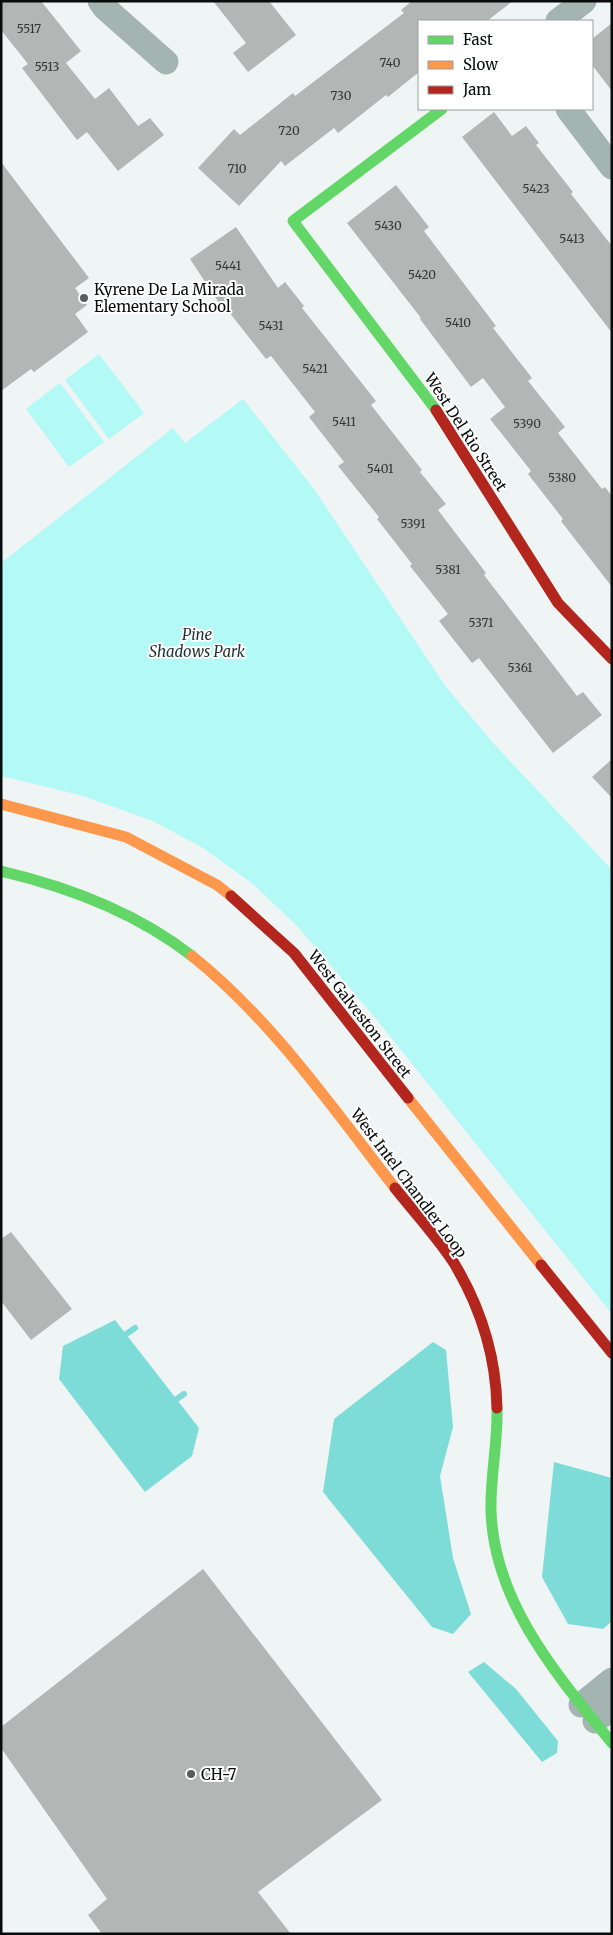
<svg xmlns="http://www.w3.org/2000/svg" width="613" height="1935" viewBox="0 0 613 1935" font-family="Merriweather,serif">
  <style>
    .green { fill: #b3f9f5 }
    .water { fill: #7ddcd8 }
    .lines { fill: none; stroke-linecap: round; stroke-linejoin: round }
    .stream { stroke: #7ddcd8; stroke-width: 6 }
    .building { fill: #b2b7b6 }
    .street { stroke: #a4b4b3; stroke-width: 25 }
    .fast { stroke: #63d668; stroke-width: 11 }
    .slow { stroke: #ff974d; stroke-width: 11 }
    .jam { stroke: #b3261e; stroke-width: 11 }
    .poi-dot { fill: #585e5d; stroke: #fff; stroke-width: 2 }
    .labels { text-anchor: middle; dominant-baseline: central; stroke-width: 4; stroke-linejoin: round; paint-order: stroke }
    .number-label { font-size: 12px; fill: #323836 }
    .poi-label { font-size: 15px; fill: #080d0c; stroke: #fff; text-anchor: start }
    .street-label { font-size: 15px; fill: #080d0c; stroke: #fff }
    .park-label { font-size: 15px; font-style: italic; fill: #1c3332; stroke: #fff }
  </style>
  <rect width="100%" height="100%" fill="#eef5f4"/>
  <g class="green">
    <path d="M99,354l45,59 -35,26 -44,-59z"/>
    <path d="M60,383l44,59 -35,25 -43,-58z"/>
    <path d="M243,399l71,90 132,198 48,57 118,126v444l-235,-294 -79,-93 -45,-43 -50,-36 -50,-27 -73,-26 -79,-19v-213l172,-135 12,15z"/>
  </g>
  <g class="water">
    <path d="M115,1320l84,108 -7,28 -47,36 -86,-113 4,-33z"/>
    <path d="M433,1342l13,8 7,77 -13,49 13,82 18,56 -18,20 -21,-7 -109,-135 11,-73z"/>
    <path d="M554,1462l58,16v143l-9,8 -35,-5 -26,-47z"/>
    <path d="M484,1662l32,27 42,52 -1,12 -15,9 -74,-90z"/>
  </g>
  <g class="lines">
    <g class="stream">
      <path d="M119,1339l16,-11"/>
      <path d="M171,1403l13,-9"/>
    </g>
  </g>
  <g class="building">
    <path d="M1,1h40l40,50 -15,12 29,36 14,-11 29,38 12,-8 14,17 -46,36 -31,-39 -10,8 -55,-72 6,-4 -27,-34z"/>
    <path d="M213,1h56l27,34 -48,37 -15,-19 13,-10z"/>
    <path d="M412,1h101l-26,20h-68v51l-31,25 -2,-2 -48,38 -4,-5 -49,38 -4,-5 -42,45 -41,-38 36,-39 6,6 53,-42 2,3 109,-83 -3,-3z"/>
    <path d="M612,23v68l-20,-26v-26z"/>
    <path d="M494,112l18,24 14,-10 13,17 -3,2 37,47 -2,2 41,52v87l-150,-196z"/>
    <path d="M1,162l88,116 -14,10 12,17 -12,9 13,18 -54,40 -3,-3 -30,22z"/>
    <path d="M396,185l33,42 -5,4 72,95 -3,2 39,50 -4,3 37,46 -7,6 44,56 3,-2 7,9v91l-51,-66 2,-2 -35,-45 3,-3 -41,-52 15,-12 -22,-29 -12,9 -51,-68 1,-1 -74,-95z"/>
    <path d="M236,227l42,61 7,-6 19,24 -2,2 74,93 -5,4 51,65 -2,2 26,32 -8,6 48,63 -2,2 93,121 6,-4 19,23 -49,38 -74,-95 -7,5 -33,-42 9,-7 -38,-48 2,-2 -35,-45 2,-2 -41,-51 6,-4 -35,-45 6,-5 -44,-56 -5,3 -45,-57 -2,1 -29,-44z"/>
    <path d="M612,759v39l-20,-21z"/>
    <path d="M11,1232l61,77 -41,31 -30,-39v-62z"/>
    <path d="M203,1569l179,231 -124,92 33,42h-189l-14,-19 19,-16 -106,-151v-21z"/>
  </g>
  <g class="lines">
    <g class="street">
      <path d="M100,1l5,7 61,54"/>
      <path d="M558,21l26,-20"/>
      <path d="M568,109l44,58"/>
      <path d="M581,1705l31,-25"/>
      <path d="M595,1721l17,-13"/>
    </g>
    <g class="fast">
      <path d="M436,410l-143,-189 149,-112"/>
      <path d="M1,871c68,16 135,41 191,85"/>
      <path d="M497,1408c1,35 -7,69 -6,103 3,92 66,164 121,232"/>
    </g>
    <g class="slow">
      <path d="M1,804l125,33 91,48 14,11"/>
      <path d="M192,956c80,64 140,151 203,232"/>
      <path d="M408,1098l133,167"/>
    </g>
    <g class="jam">
      <path d="M436,410l122,193 54,56"/>
      <path d="M231,896l63,57 114,145"/>
      <path d="M395,1188c19,24 43,50 59,75 27,45 42,93 43,145"/>
      <path d="M541,1265l71,88"/>
    </g>
  </g>
  <g class="poi-dot">
    <circle cx="84" cy="298" r="5"/>
    <circle cx="191" cy="1774" r="5"/>
  </g>
  <g class="labels">
    <g class="number-label">
      <text x="29" y="28">5517</text>
      <text x="390" y="62">740</text>
      <text x="47" y="66">5513</text>
      <text x="341" y="95">730</text>
      <text x="289" y="130">720</text>
      <text x="237" y="168">710</text>
      <text x="536" y="188">5423</text>
      <text x="388" y="225">5430</text>
      <text x="572" y="238">5413</text>
      <text x="228" y="265">5441</text>
      <text x="422" y="274">5420</text>
      <text x="458" y="322">5410</text>
      <text x="271" y="325">5431</text>
      <text x="315" y="368">5421</text>
      <text x="344" y="421">5411</text>
      <text x="527" y="423">5390</text>
      <text x="380" y="468">5401</text>
      <text x="562" y="477">5380</text>
      <text x="413" y="523">5391</text>
      <text x="448" y="569">5381</text>
      <text x="481" y="622">5371</text>
      <text x="520" y="667">5361</text>
    </g>
    <g class="poi-label">
      <text x="94" y="289">Kyrene De La Mirada<tspan x="94" dy="17">Elementary School</tspan></text>
      <text x="201" y="1774">CH-7</text>
    </g>
    <g class="street-label">
      <text transform="translate(466 432) rotate(57)">West Del Rio Street</text>
      <text transform="translate(360 1014) rotate(52)">West Galveston Street</text>
      <text transform="translate(409 1183) rotate(53)">West Intel Chandler Loop</text>
    </g>
    <g class="park-label">
      <text x="197" y="634">Pine<tspan x="197" dy="17">Shadows Park</tspan></text>
    </g>
  </g>
  <rect width="613" height="1935" fill="none" stroke="#080d0c" stroke-width="5"/>
  <rect x="418" y="20" width="175" height="90" fill="#ffffff" stroke="#9c9e9e"/>
  <rect x="428" y="36" width="25" height="8" fill="#63d668" stroke="#9c9e9e"/>
  <text x="463" y="45" font-size="15" fill="#080d0c">Fast</text>
  <rect x="428" y="61" width="25" height="8" fill="#ff974d" stroke="#9c9e9e"/>
  <text x="463" y="70" font-size="15" fill="#080d0c">Slow</text>
  <rect x="428" y="86" width="25" height="8" fill="#b3261e" stroke="#9c9e9e"/>
  <text x="463" y="95" font-size="15" fill="#080d0c">Jam</text>
</svg>
